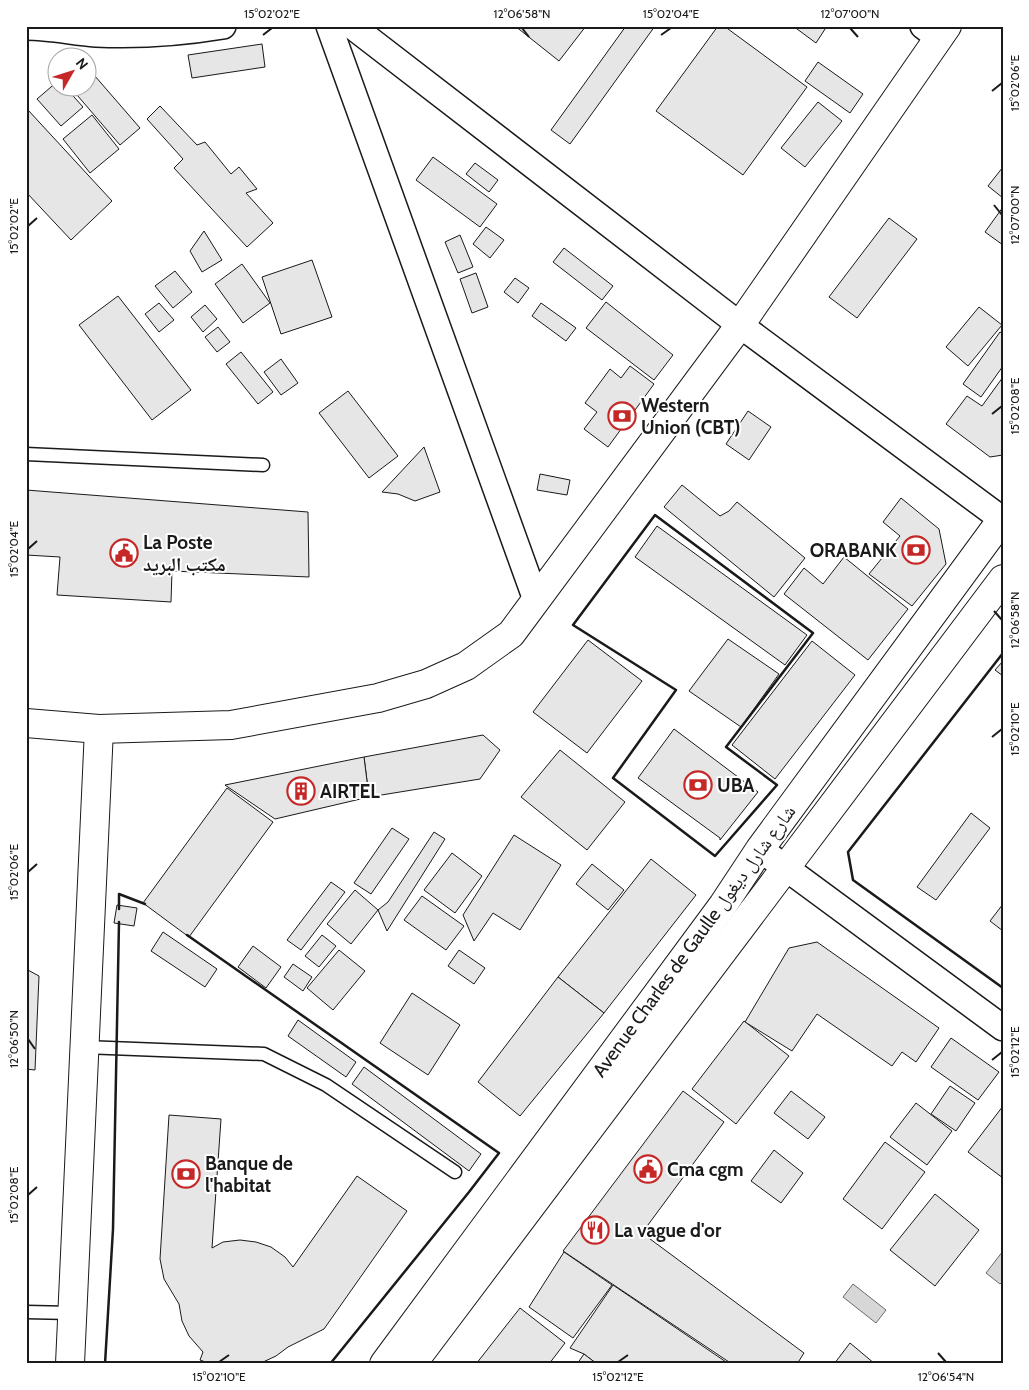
<svg xmlns="http://www.w3.org/2000/svg" width="1029" height="1390" viewBox="0 0 1029 1390" font-family="Cabin,'Noto Naskh Arabic',sans-serif">
  <style>
    .water { fill: #d7d7d7; stroke: #6a6a6a }
    .building { fill: #e6e6e6; stroke: #1a1a1a }
    .lines { fill: none; stroke-linecap: round; stroke-linejoin: round }
    .lane-casing { stroke: #1a1a1a; stroke-width: 15 }
    .street-casing { stroke: #1a1a1a; stroke-width: 28 }
    .secondary-casing { stroke: #1a1a1a; stroke-width: 30 }
    .primary-casing { stroke: #1a1a1a; stroke-width: 30 }
    .lane { stroke: #fff; stroke-width: 12 }
    .street { stroke: #fff; stroke-width: 25 }
    .secondary { stroke: #fff; stroke-width: 28 }
    .primary { stroke: #fff; stroke-width: 28 }
    .wall { stroke: #1a1a1a; stroke-width: 2.5 }
    .ticks { fill: none; stroke: #1a1a1a; stroke-width: 2 }
    .labels { text-anchor: middle; dominant-baseline: central; stroke-width: 4; stroke-linejoin: round; paint-order: stroke }
    .poi-label { font-size: 19px; font-weight: bold; fill: #1a1a1a; stroke: #fff; text-anchor: start }
    .street-label { font-size: 19px; fill: #1a1a1a; stroke: #fff }
    .neatline { fill: none; stroke: #1a1a1a; stroke-width: 2 }
    .ticks-label { font-size: 12px; text-anchor: middle; fill: #1a1a1a }
  </style>
  <rect width="100%" height="100%" fill="#fff"/>
  <g class="water">
    <path d="M1003,1251v30l-3,3 -14,-11z"/>
    <path d="M853,1284l33,26 -10,13 -33,-26z"/>
  </g>
  <g class="building">
    <path d="M515,26h71l-27,35z"/>
    <path d="M626,26h29l-85,118 -19,-14z"/>
    <path d="M718,26h6l83,61 -64,88 -87,-64z"/>
    <path d="M793,26h34l-11,17z"/>
    <path d="M262,44l3,23 -73,11 -4,-23z"/>
    <path d="M818,62l45,32 -13,19 -45,-32z"/>
    <path d="M88,68l52,60 -20,17 -49,-57h17z"/>
    <path d="M58,81v7h8l17,19 -22,19 -24,-27z"/>
    <path d="M818,102l24,19 -37,46 -24,-19z"/>
    <path d="M160,106l37,39 8,-3 26,32 8,-7 18,22 -11,4 27,30 -26,24 -73,-79 9,-9 -36,-40z"/>
    <path d="M28,110l84,91 -41,39 -45,-48v-80z"/>
    <path d="M92,115l27,34 -29,24 -27,-34z"/>
    <path d="M433,157l64,47 -17,23 -64,-47z"/>
    <path d="M475,163l23,17 -9,12 -23,-18z"/>
    <path d="M1003,167v31l-15,-12z"/>
    <path d="M1003,207v38l-18,-13z"/>
    <path d="M889,218l28,21 -60,79 -28,-21z"/>
    <path d="M486,227l18,13 -14,18 -17,-14z"/>
    <path d="M204,231l18,29 -20,12 -12,-21z"/>
    <path d="M460,235l13,32 -15,6 -13,-31z"/>
    <path d="M564,248l49,38 -11,14 -49,-38z"/>
    <path d="M312,260l20,57 -51,17 -19,-57z"/>
    <path d="M242,264l28,39 -27,20 -28,-39z"/>
    <path d="M175,271l17,21 -19,16 -18,-22z"/>
    <path d="M476,273l12,34 -16,6 -12,-34z"/>
    <path d="M515,278l14,10 -11,15 -14,-11z"/>
    <path d="M118,296l73,94 -39,30 -73,-95z"/>
    <path d="M606,302l67,53 -19,25 -68,-52z"/>
    <path d="M159,303l15,17 -15,12 -14,-18z"/>
    <path d="M541,303l35,25 -10,13 -34,-25z"/>
    <path d="M205,305l12,14 -14,13 -12,-15z"/>
    <path d="M979,307l23,18 -34,41 -22,-19z"/>
    <path d="M218,327l12,15 -13,10 -12,-15z"/>
    <path d="M1000,332l3,2v32l-22,31 -18,-13z"/>
    <path d="M241,352l32,40 -15,12 -32,-40z"/>
    <path d="M281,359l17,24 -17,12 -17,-23z"/>
    <path d="M630,366l24,18 -46,63 -24,-18 13,-17 -12,-9 25,-34 11,9z"/>
    <path d="M1003,377v78l-13,2 -44,-33 21,-28 15,10z"/>
    <path d="M348,391l50,65 -29,22 -50,-65z"/>
    <path d="M748,411l23,16 -22,33 -23,-16z"/>
    <path d="M424,447l16,45 -25,9 -17,-7 -16,-2z"/>
    <path d="M540,474l30,6 -3,15 -30,-5z"/>
    <path d="M682,485l38,31 9,-5 8,-9 68,56 -31,39 -110,-90z"/>
    <path d="M26,490l282,22 1,65 -137,-6 -1,31 -114,-7 3,-38 -34,-2z"/>
    <path d="M901,498l38,31 7,35 -34,42 -43,-32 31,-38 -17,-14z"/>
    <path d="M657,526l150,109 -22,30 -150,-108z"/>
    <path d="M844,557l64,52 -40,51 -84,-66 20,-26 19,16z"/>
    <path d="M728,639l51,35 -38,53 -52,-36z"/>
    <path d="M588,640l54,41 -55,72 -54,-41z"/>
    <path d="M812,641l43,34 -80,104 -43,-34z"/>
    <path d="M1003,661v15l-8,-6z"/>
    <path d="M674,729l84,63 -38,48v-2l-82,-60z"/>
    <path d="M483,735l17,15 -20,29 -111,18 -5,-40z"/>
    <path d="M560,750l65,52 -38,48 -66,-53z"/>
    <path d="M364,757l5,40 -94,22 -50,-34z"/>
    <path d="M227,788l46,34 -84,115 -46,-34z"/>
    <path d="M971,813l19,15 -54,72 -19,-13z"/>
    <path d="M392,828l17,11 -38,55 -17,-11z"/>
    <path d="M434,832l11,7 -58,92 -9,-21 10,-8z"/>
    <path d="M514,835l47,30 -41,65 -27,-17 -19,28 -11,-26z"/>
    <path d="M452,853l30,23 -27,37 -31,-23z"/>
    <path d="M651,859l45,36 -92,118 -46,-36z"/>
    <path d="M592,864l32,26 -16,20 -32,-26z"/>
    <path d="M331,882l14,10 -44,58 -14,-10z"/>
    <path d="M355,890l23,20 -27,34 -24,-20z"/>
    <path d="M422,896l42,30 -18,24 -42,-30z"/>
    <path d="M1003,904v27l-13,-10z"/>
    <path d="M117,905l20,3 -3,18 -20,-3z"/>
    <path d="M163,932l54,37 -12,18 -54,-36z"/>
    <path d="M322,935l14,11 -17,21 -14,-11z"/>
    <path d="M817,942l122,86 -23,34 -14,-10 -10,14 -75,-52 -25,37 -47,-29 44,-74z"/>
    <path d="M253,946l28,21 -15,21 -28,-21z"/>
    <path d="M339,950l26,21 -32,39 -26,-22z"/>
    <path d="M459,950l26,18 -11,16 -26,-18z"/>
    <path d="M293,964l19,13 -9,14 -19,-14z"/>
    <path d="M26,969l13,7 -4,94 -9,-1z"/>
    <path d="M558,977l46,36 -84,103 -42,-34z"/>
    <path d="M412,993l48,32 -32,50 -48,-32z"/>
    <path d="M298,1020l58,42 -10,15 -58,-41z"/>
    <path d="M744,1021l45,35 -53,68 -44,-35z"/>
    <path d="M951,1038l48,34 -21,28 -47,-33z"/>
    <path d="M364,1067l117,87 -12,17 -117,-87z"/>
    <path d="M950,1086l25,17 -19,28 -25,-17z"/>
    <path d="M683,1091l41,31 -82,111 162,120 -7,11h-65l-169,-113z"/>
    <path d="M791,1091l34,26 -17,22 -34,-26z"/>
    <path d="M916,1103l36,28 -25,34 -37,-28z"/>
    <path d="M1003,1106v72l-35,-26z"/>
    <path d="M169,1115l52,4 -9,129 11,-6 17,-2 16,2 15,5 14,10 8,10 64,-91 50,35 -83,118 -36,18 -12,9 -15,7 -50,1 -11,-4 3,-8 -14,-16 -7,-15 -3,-17 -15,-25 -4,-20z"/>
    <path d="M885,1142l40,30 -43,57 -39,-30z"/>
    <path d="M774,1150l29,23 -22,30 -30,-22z"/>
    <path d="M935,1194l44,36 -44,56 -45,-36z"/>
    <path d="M564,1252l48,33 -39,53 -44,-31z"/>
    <path d="M613,1285l116,79h-132l-13,-10 -14,-6z"/>
    <path d="M520,1308l45,35 -16,21h-73z"/>
    <path d="M850,1343l25,21h-41z"/>
    <path d="M584,1354l13,10h-20z"/>
  </g>
  <g class="lines">
    <g class="lane-casing">
      <g id="lane">
        <path d="M26,454l237,11"/>
        <path d="M84,1047l180,7 62,31 129,87"/>
        <path d="M26,1312l46,1"/>
      </g>
    </g>
    <g class="street-casing">
      <g id="street">
        <path d="M329,26l207,574"/>
        <path d="M352,26l388,299 263,195"/>
        <path d="M923,26l16,12"/>
        <path d="M26,27c23,0 46,5 70,7 42,2 85,-1 127,-8"/>
        <path d="M760,849l243,179"/>
      </g>
    </g>
    <g class="secondary-casing">
      <g id="secondary">
        <path d="M26,723l73,6 132,-4 147,-27 48,-14 40,-18 45,-32 229,-309 207,-299"/>
        <path d="M70,1364l29,-635"/>
      </g>
    </g>
    <g class="primary-casing">
      <g id="primary">
        <path d="M384,1364l339,-459 37,-56 243,-331"/>
        <path d="M412,1364l591,-785"/>
      </g>
    </g>
    <use href="#lane" class="lane"/>
    <use href="#street" class="street"/>
    <use href="#secondary" class="secondary"/>
    <use href="#primary" class="primary"/>
    <g class="wall">
      <path d="M655,515l158,118 -87,114 51,38 -62,71 -102,-78 63,-88 -103,-65z"/>
      <path d="M1003,653l-155,199 5,28 150,108"/>
      <path d="M119,909v-15l26,10"/>
      <path d="M187,935l312,218 -30,39 -139,172"/>
      <path d="M105,1364l8,-135 6,-307"/>
    </g>
  </g>
  <path class="ticks" d="M522,28l7,9M850,28l8,9M263,35l9,-7M661,35l10,-7M992,91l10,-8M994,205l8,10M28,226l9,-8M992,414l10,-8M28,549l9,-8M994,611l8,9M992,737l10,-8M28,872l9,-8M28,1039l7,10M992,1060l10,-8M28,1195l9,-8M938,1353l8,9M219,1362l10,-7M618,1362l10,-7"/>
  <defs>
    <g id="bank-ring" transform="scale(1.4375)"><circle r="9.5" fill="#fff" stroke="#c62828" stroke-width="1.5"/><path d="M-6-4H6V4H-6ZM0-2.3a2.3 2.3 0 1 0 0 4.6a2.3 2.3 0 1 0 0-4.6Z" fill="#c62828"/></g>
    <g id="civic-ring" transform="scale(1.4375)"><circle r="9.5" fill="#fff" stroke="#c62828" stroke-width="1.5"/><path d="M-.6-6.5H3V-4.5H.6V-3L4-1V1h2V6H-6V1h2V-1L-.6-3ZM-1.2 2.5V6h2.4V2.5Z" fill="#c62828"/></g>
    <g id="building-ring" transform="scale(1.4375)"><circle r="9.5" fill="#fff" stroke="#c62828" stroke-width="1.5"/><path d="M-4-6H4V6H1V3H-1V6H-4ZM-2.5-4.3h1.7v1.8h-1.7ZM.8-4.3h1.7v1.8H.8ZM-2.5-1h1.7V.8h-1.7ZM.8-1h1.7V.8H.8Z" fill="#c62828"/></g>
    <g id="restaurant-ring" transform="scale(1.4375)"><circle r="9.5" fill="#fff" stroke="#c62828" stroke-width="1.5"/><path d="M-5-6h1v4h1v-4h1v4h1v-4h1v5L-1.5 .5V6h-2V.5L-5-1ZM5-6V6H3V1.5H1.5Q1.5-4 5-6Z" fill="#c62828"/></g>
  </defs>
  <g fill-rule="evenodd">
    <use href="#bank-ring" x="622" y="416"/>
    <use href="#bank-ring" x="916" y="550"/>
    <use href="#civic-ring" x="124" y="553"/>
    <use href="#bank-ring" x="698" y="785"/>
    <use href="#building-ring" x="301" y="791"/>
    <use href="#civic-ring" x="648" y="1169"/>
    <use href="#bank-ring" x="186" y="1174"/>
    <use href="#restaurant-ring" x="595" y="1230"/>
  </g>
  <g class="labels">
    <g class="poi-label">
      <text x="641" y="405">Western<tspan x="641" dy="22">Union (CBT)</tspan></text>
      <text x="143" y="542">La Poste<tspan x="143" dy="22">مكتب البريد</tspan></text>
      <text x="897" y="550" text-anchor="end">ORABANK</text>
      <text x="717" y="785">UBA</text>
      <text x="320" y="791">AIRTEL</text>
      <text x="205" y="1163">Banque de<tspan x="205" dy="22">l'habitat</tspan></text>
      <text x="667" y="1169">Cma cgm</text>
      <text x="614" y="1230">La vague d'or</text>
    </g>
    <g class="street-label">
      <text transform="translate(694 941) rotate(-54)">Avenue Charles de Gaulle شارع شارل ديغول</text>
    </g>
  </g>
  <rect width="1029" height="1390" fill="none" stroke="#ffffff" stroke-width="55"/>
  <g transform="translate(72 72) rotate(51)"><circle r="24" fill="#ffffff" stroke="#a3a3a3"/>
  <path d="M0-4L9 19L0 12L-9 19Z" fill="#c62828"/>
  <text y="-8" font-size="14" font-weight="bold" text-anchor="middle" fill="#1a1a1a">N</text>
  </g>
  <rect x="28" y="28" width="974" height="1334" class="neatline"/>
  <g class="ticks-label">
    <text x="272" y="18">15°02'02"E</text>
    <text x="522" y="18">12°06'58"N</text>
    <text x="671" y="18">15°02'04"E</text>
    <text x="850" y="18">12°07'00"N</text>
    <text transform="translate(1015 83) rotate(-90)" y="4">15°02'06"E</text>
    <text transform="translate(1015 215) rotate(-90)" y="4">12°07'00"N</text>
    <text transform="translate(14 226) rotate(-90)" y="4">15°02'02"E</text>
    <text transform="translate(1015 406) rotate(-90)" y="4">15°02'08"E</text>
    <text transform="translate(14 549) rotate(-90)" y="4">15°02'04"E</text>
    <text transform="translate(1015 620) rotate(-90)" y="4">12°06'58"N</text>
    <text transform="translate(1015 729) rotate(-90)" y="4">15°02'10"E</text>
    <text transform="translate(14 872) rotate(-90)" y="4">15°02'06"E</text>
    <text transform="translate(14 1039) rotate(-90)" y="4">12°06'50"N</text>
    <text transform="translate(1015 1052) rotate(-90)" y="4">15°02'12"E</text>
    <text transform="translate(14 1195) rotate(-90)" y="4">15°02'08"E</text>
    <text x="219" y="1381">15°02'10"E</text>
    <text x="618" y="1381">15°02'12"E</text>
    <text x="946" y="1381">12°06'54"N</text>
  </g>
</svg>
